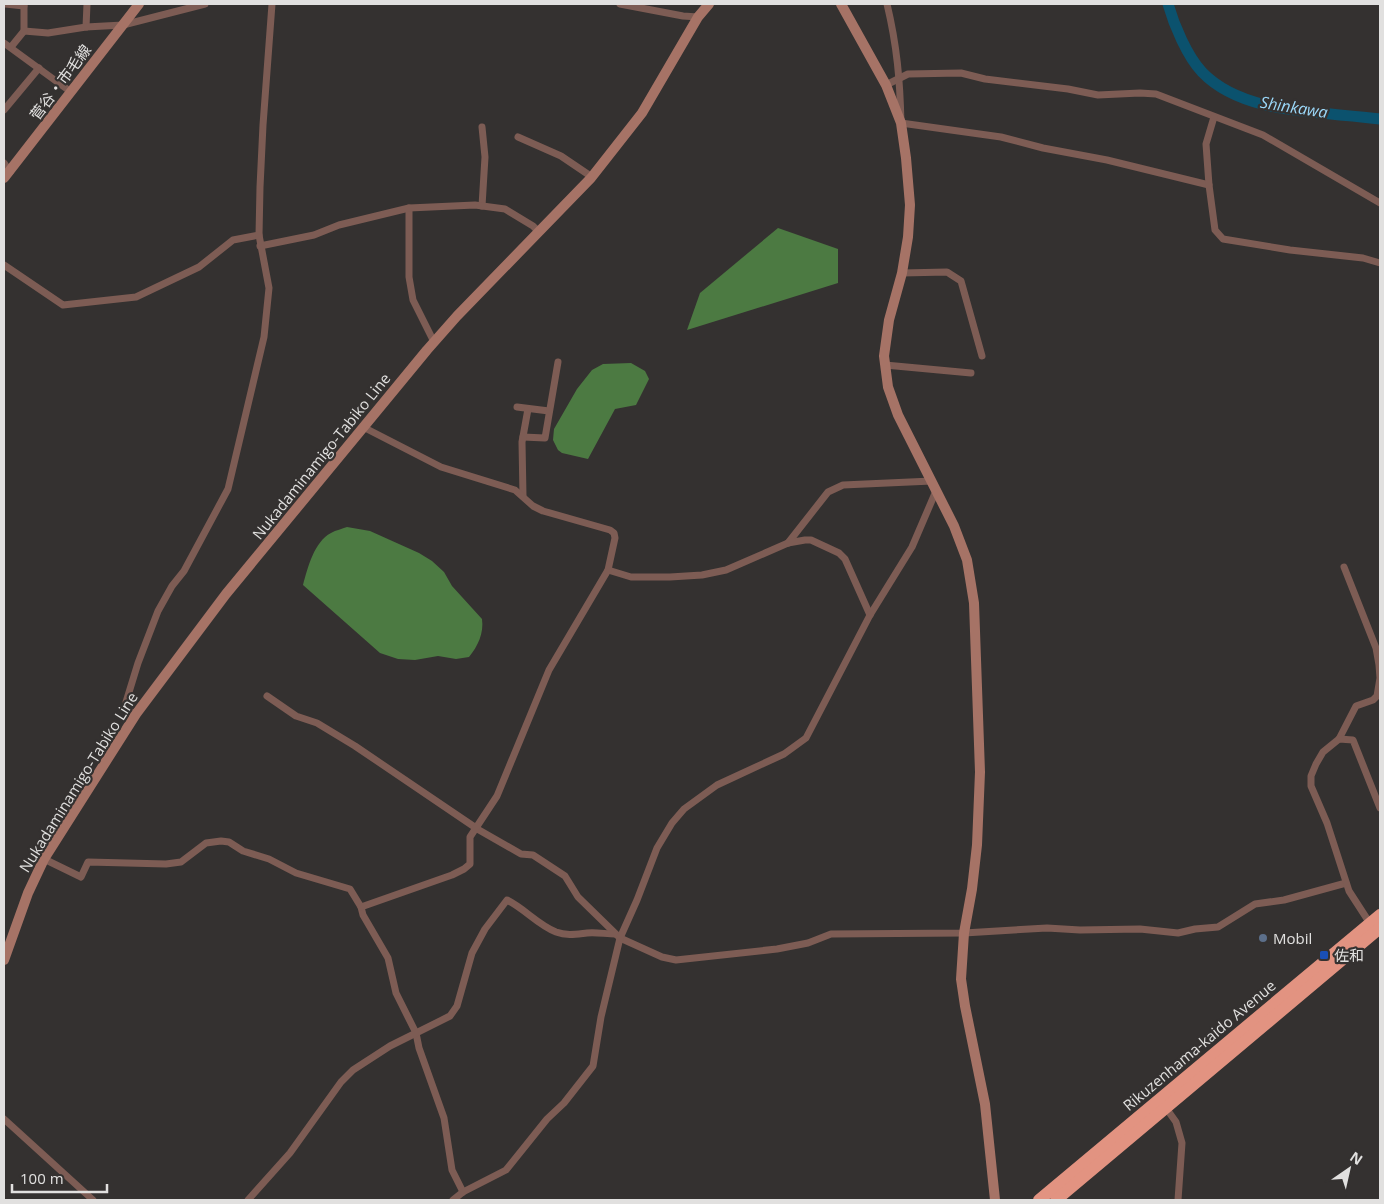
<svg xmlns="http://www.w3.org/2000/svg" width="1384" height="1204" viewBox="0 0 1384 1204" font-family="'Open Sans','Noto Sans JP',sans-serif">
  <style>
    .forest { fill: #4c7a42 }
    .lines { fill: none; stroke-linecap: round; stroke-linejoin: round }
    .river { stroke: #0b526e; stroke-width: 11 }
    .street { stroke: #7d5c54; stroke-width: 7 }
    .secondary { stroke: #a67366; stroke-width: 10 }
    .highway { stroke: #e29381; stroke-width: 12 }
    .service-dot { fill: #5c6f8a; stroke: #343130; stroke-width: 2 }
    .transit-dot { fill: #1a4fb4; stroke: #343130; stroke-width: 2 }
    .labels { text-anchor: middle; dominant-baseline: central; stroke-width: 4.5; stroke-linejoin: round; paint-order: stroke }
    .street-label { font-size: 15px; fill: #e1e0df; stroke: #343130 }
    .poi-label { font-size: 15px; fill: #e1e0df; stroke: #343130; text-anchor: start }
    .water-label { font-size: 16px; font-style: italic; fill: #9bd8f9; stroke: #343130 }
  </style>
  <rect width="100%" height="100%" fill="#343130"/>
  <g class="forest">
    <path d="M778,228l60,21v34l-151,47 13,-37z"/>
    <path d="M631,363l14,8 4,8 -13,26 -21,4 -27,50 -26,-6 -4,-3 -5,-10 1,-11 23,-40 15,-19 11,-6z"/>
    <path d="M347,527l23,4 49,22 13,8 12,11 8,14 30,33c2,14 -4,27 -13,38l-13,2 -18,-3 -23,4 -17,-1 -18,-6 -77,-68c5,-18 11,-43 28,-52 5,-3 11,-4 16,-6z"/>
  </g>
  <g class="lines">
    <path class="river" d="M1168,4c6,21 19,52 34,68 42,44 122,39 178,47"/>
    <g class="street">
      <path d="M5,4l19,2"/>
      <path d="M620,4l63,12 15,1"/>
      <path d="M887,4c10,42 13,76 14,119l100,14 42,11 64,12 102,25"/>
      <path d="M86,27l1,-23"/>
      <path d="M24,31l24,2 38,-6 37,-2 82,-21"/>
      <path d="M4,43l67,49"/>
      <path d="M11,47l13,-16v-27"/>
      <path d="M886,85l22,-11 53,-1 24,6 83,10 30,6 42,-2 16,1 107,41 117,68"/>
      <path d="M4,110l35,-42"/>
      <path d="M1214,117l-8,27 3,41 6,45 8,9 67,11 73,8 17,5"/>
      <path d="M518,137l43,19 31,21"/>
      <path d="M4,163l6,9"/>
      <path d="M482,206l3,-49 -3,-30"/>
      <path d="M409,208v69l4,23 21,42"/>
      <path d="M260,246l54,-11 25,-10 70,-17 66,-3 30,4 28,17 5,5"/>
      <path d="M4,265l59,40 73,-8 63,-30 34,-27 26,-5"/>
      <path d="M902,273l45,-1 14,9 21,75"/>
      <path d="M885,365l86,8"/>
      <path d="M517,407l32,4"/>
      <path d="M523,437l22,1 13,-76"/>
      <path d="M523,496l-1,-54 6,-33"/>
      <path d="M788,543l40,-51 15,-7 89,-4"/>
      <path d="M608,570l23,7h39l32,-2 24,-5 62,-27 17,-3h6l28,13 6,6 25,56"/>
      <path d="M267,696l29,20 21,7 38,23 124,84 42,24 12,1 32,21 13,21 42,41 42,19 14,3 101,-11 31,-6 23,-9 133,-1 83,-5 33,2 60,-1 38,4 17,-4 23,-2 37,-23 29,-4 62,-17"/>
      <path d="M136,714l-8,-3 -2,-9 12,-39 20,-52 14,-25 12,-15 44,-82 36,-152 5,-49 -10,-53 1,-48 3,-62 9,-121"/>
      <path d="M1339,739l17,-33 17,-6 4,-4 3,-18 -1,-13 -3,-17 -32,-81"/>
      <path d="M44,859l37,18 7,-15 78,2 15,-2 25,-19 15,-2 8,1 14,9 26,8 27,14 54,16 11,18 2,8 25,43 8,35 20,40 3,15 25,70 8,52 11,22"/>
      <path d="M361,907l91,-32 12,-6 6,-5v-27l27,-41 52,-126 59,-100 7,-32 -1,-5 -4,-3 -67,-19 -10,-5 -18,-16 -74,-23 -78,-40"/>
      <path d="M1371,925l-22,-34 -22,-68 -16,-37v-10l5,-12 7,-12 16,-13 14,1 27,68"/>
      <path d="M1166,1108l10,14 6,21 -4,57"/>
      <path d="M4,1119l89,81"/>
      <path d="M248,1200l42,-47 51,-71 12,-12 37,-24 60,-30 7,-10 15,-53 13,-24 22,-29c18,9 31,25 49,32 11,4 21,2 31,1 9,-1 19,1 28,1"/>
      <path d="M453,1200l10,-8 43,-22 41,-51 17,-16 29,-37 8,-49 19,-79 17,-38 20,-52 15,-25 12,-14 33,-24 67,-31 22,-16 64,-123 42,-68 24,-56"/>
    </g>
    <g class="secondary">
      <path d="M841,4l45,81 15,38 5,35 4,47 -2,32 -6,36 -13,47 -5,36 4,31 10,28 56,111 13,34 7,43 6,169 -3,73 -5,44 -8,44 -3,46 4,27 20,98 10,96"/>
      <path d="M4,178l135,-174"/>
      <path d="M4,960l24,-67 16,-34 92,-145 90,-120 201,-244 30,-34 134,-138 51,-65 56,-96 11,-13"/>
    </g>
    <g class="highway">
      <path d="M1039,1200l341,-285"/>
      <path d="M1056,1200l324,-272"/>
    </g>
  </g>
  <circle class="service-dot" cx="1263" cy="938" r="5"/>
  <rect class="transit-dot" x="1319" y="950" width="10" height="10" rx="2.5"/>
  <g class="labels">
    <g class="street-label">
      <text transform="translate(60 82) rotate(-53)">菅谷・市毛線</text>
      <text transform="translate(321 456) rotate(-51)">Nukadaminamigo-Tabiko Line</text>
      <text transform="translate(78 782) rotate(-58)">Nukadaminamigo-Tabiko Line</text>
      <text transform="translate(1199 1045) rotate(-40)">Rikuzenhama-kaido Avenue</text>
    </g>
    <g class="poi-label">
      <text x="1273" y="938">Mobil</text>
      <text x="1334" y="955">佐和</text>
    </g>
    <g class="water-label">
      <text transform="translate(1294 107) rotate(9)">Shinkawa</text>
    </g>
  </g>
  <rect width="1384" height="1204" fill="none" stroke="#e1e0df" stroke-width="10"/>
  <g transform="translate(1349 1169) rotate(34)" stroke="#343130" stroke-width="4" paint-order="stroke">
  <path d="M0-4L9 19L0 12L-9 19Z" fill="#e1e0df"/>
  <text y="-8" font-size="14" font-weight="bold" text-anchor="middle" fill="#e1e0df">N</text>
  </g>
  <path d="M12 1184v8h95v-8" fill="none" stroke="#e1e0df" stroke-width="2.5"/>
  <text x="20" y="1184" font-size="15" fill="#e1e0df" stroke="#343130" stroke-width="4" paint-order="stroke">100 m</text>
</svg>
